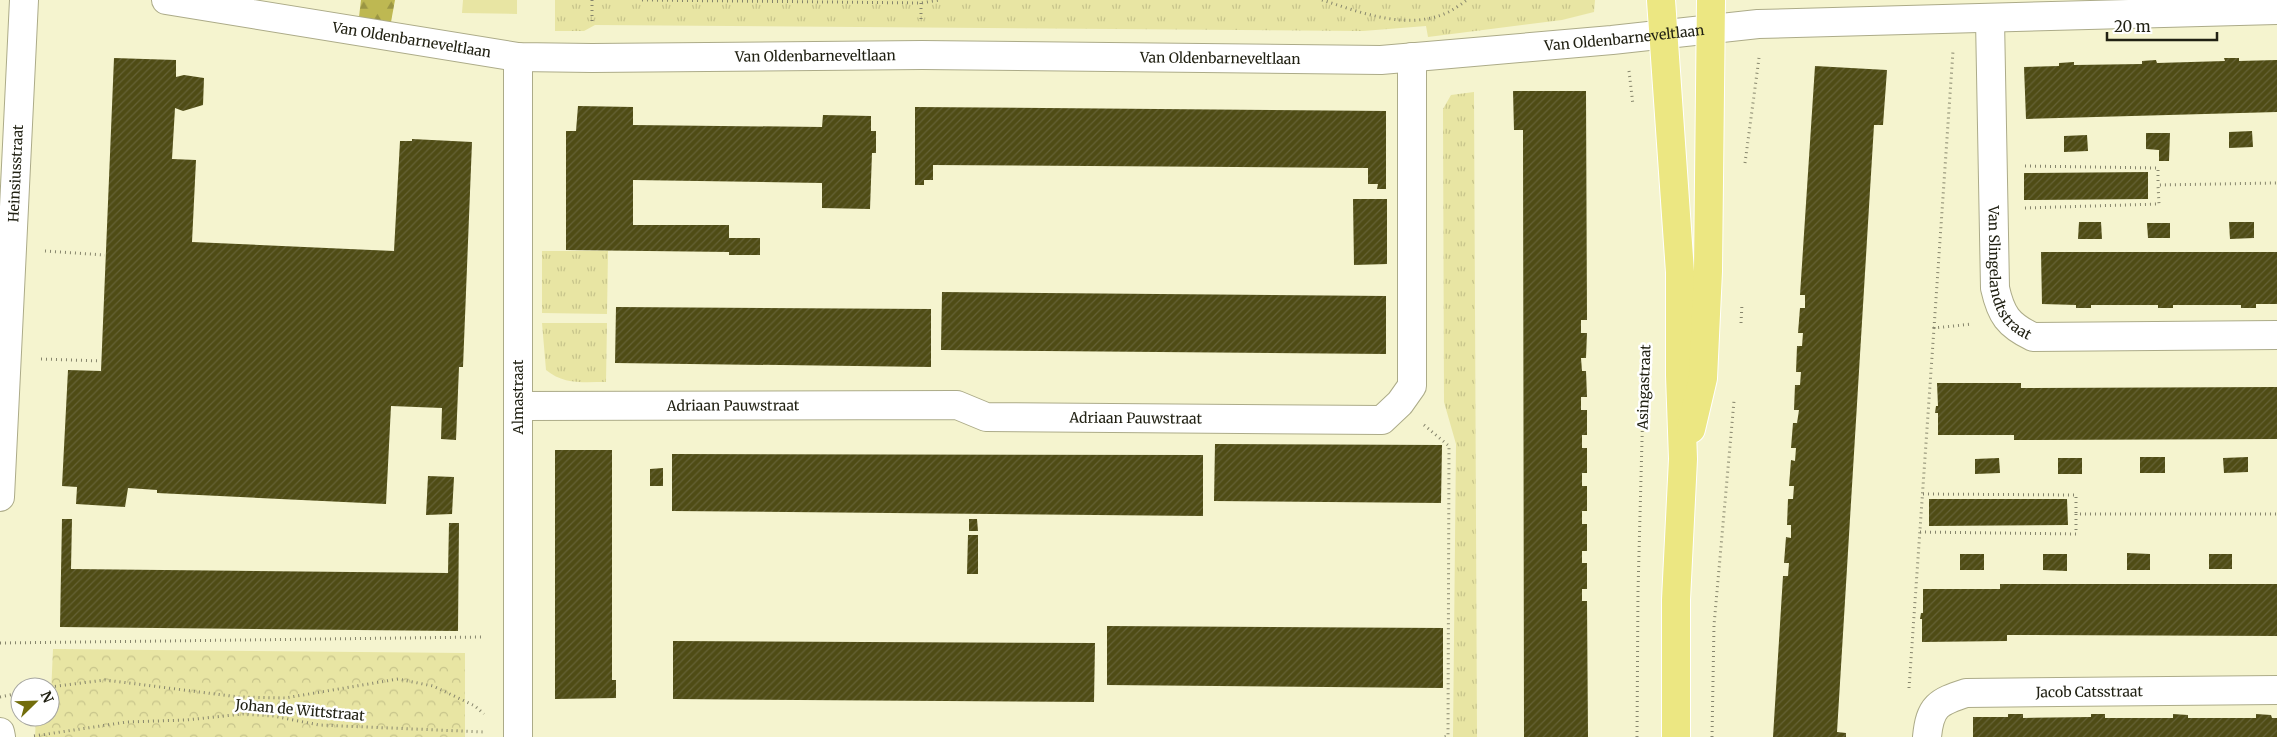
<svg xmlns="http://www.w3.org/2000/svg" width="2277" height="737" viewBox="0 0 2277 737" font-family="Merriweather,serif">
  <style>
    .grass { fill: url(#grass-tufts) }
    .forest { fill: url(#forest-firs) }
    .park { fill: url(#park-crowns) }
    .pitch { fill: #e8e5a3 }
    .building { fill: url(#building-hatch) }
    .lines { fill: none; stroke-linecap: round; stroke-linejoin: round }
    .minor-casing { stroke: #acab88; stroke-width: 30 }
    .major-casing { stroke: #fff; stroke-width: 30 }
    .path { stroke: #86856c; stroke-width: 3; stroke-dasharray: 1 4; stroke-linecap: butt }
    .minor { stroke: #fff; stroke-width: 28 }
    .major { stroke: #ece782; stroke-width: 28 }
    .labels { text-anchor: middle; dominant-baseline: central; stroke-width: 5; stroke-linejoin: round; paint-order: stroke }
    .street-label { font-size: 14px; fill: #212113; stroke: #fff }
  </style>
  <defs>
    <pattern id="grass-tufts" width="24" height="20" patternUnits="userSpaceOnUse" patternTransform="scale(1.25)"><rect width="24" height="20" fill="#e8e5a3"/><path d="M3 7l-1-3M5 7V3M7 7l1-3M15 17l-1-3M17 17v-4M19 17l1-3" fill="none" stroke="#c7c48b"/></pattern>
    <pattern id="forest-firs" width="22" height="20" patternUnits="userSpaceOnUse" patternTransform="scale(1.25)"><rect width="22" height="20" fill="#beb852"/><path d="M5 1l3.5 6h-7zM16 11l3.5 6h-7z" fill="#9a9543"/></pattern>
    <pattern id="park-crowns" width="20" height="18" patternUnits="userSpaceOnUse" patternTransform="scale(1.25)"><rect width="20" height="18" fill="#e8e5a3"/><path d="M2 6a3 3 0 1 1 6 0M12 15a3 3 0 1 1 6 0" fill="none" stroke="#c7c48b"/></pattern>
    <pattern id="building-hatch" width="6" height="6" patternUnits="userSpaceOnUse" patternTransform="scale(1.25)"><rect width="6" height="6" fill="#4f4c15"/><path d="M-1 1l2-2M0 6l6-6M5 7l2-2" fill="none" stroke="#656236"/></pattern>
  </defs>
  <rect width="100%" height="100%" fill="#f5f4cf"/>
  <g class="grass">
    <path d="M555,0h1040l-1,12 -32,8 -134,17 -2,-11 -63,5 -768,-6 -11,6h-29z"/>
    <path d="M1474,92l3,645h-24l3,-293 -12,-42 -1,-293 8,-14z"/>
    <path d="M542,251h66l-1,63 -65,-1z"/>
    <path d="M542,323h65l-1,59c-22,0 -42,3 -60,-12z"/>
  </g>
  <path class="forest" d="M361,0h34l-4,22 -32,-5z"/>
  <path class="park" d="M53,649l412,4v84h-430l1,-20h14z"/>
  <path class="pitch" d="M463,0h54v14l-55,-1z"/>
  <g class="building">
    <path d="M114,58l62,2v17l8,-2 20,3 -1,27 -20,6 -8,-3 -3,51 24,1 -4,82 202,9 6,-110h12v-2l60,3 -9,225h-4l-3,73 -15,-1 1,-31 -51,-2 -5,98 -229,-11v-3l-29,-2 -3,19 -49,-3 1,-17 -15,-1 6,-116 33,1z"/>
    <path d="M2224,58h15v3l38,-1v52l-251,7 -2,-52 35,-1v-3l15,-1v3l68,-1v-3l14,-1 1,3 68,-2z"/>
    <path d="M1815,66l72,4 -4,55h-9l-37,607 9,1v4h-73l10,-161h5l1,-13h-5l2,-26 5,1v-13h-4l1,-26h5l1,-13h-5l2,-26 4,1 1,-13h-5l2,-25h4l2,-13h-5l1,-25h5l1,-13h-5l1,-26h5l1,-13h-5l2,-25h5v-13h-5z"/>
    <path d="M1513,91h73l1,229h-6v13h6l-1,25h-5l1,13h4l1,26h-6v13h6v25h-5v13h5v25h-5v13h5v25h-5v13h5v27h-5v12h5v26h-5v12h5l1,136h-64l-1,-607h-9z"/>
    <path d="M578,106l55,1v18l189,2 1,-12 48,1v15h5v22h-4l-2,56 -48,-1v-25l-189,-3v45h96v13h31v17h-31v-3l-163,-2v-119h10z"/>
    <path d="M915,107l471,4v78h-9l1,-5h-10v-16l-435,-3v15h-9v5h-9z"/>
    <path d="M2252,131l1,16 -24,1v-16z"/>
    <path d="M2146,133h24l-1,28h-10v-11l-13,-1z"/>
    <path d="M2087,135l1,16 -24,1v-16z"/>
    <path d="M2148,172v27l-124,1v-27z"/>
    <path d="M1353,199h34v65l-33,1z"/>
    <path d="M2079,222h22l1,17h-24z"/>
    <path d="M2229,222h25v16l-24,1z"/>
    <path d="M2147,223h23v15h-22z"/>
    <path d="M2041,252h236v52h-21v4h-15v-3h-68v3h-15v-3h-67v3h-15v-3l-34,-1z"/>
    <path d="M942,292l444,4v58l-445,-4z"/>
    <path d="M616,307l315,2v58l-316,-4z"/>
    <path d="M1937,383h84v5l256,-1v52l-263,1v-5h-76v-22h-3l1,-7h2z"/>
    <path d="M1215,444l227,1 -1,58 -227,-2z"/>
    <path d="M555,450h57v230h4v18l-61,1z"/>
    <path d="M672,454l531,1v61l-531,-5z"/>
    <rect x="2140" y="457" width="25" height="16"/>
    <path d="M2248,457v15l-24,1 -1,-15z"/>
    <path d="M1999,458l1,15 -25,1v-15z"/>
    <rect x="2058" y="458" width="24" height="16"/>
    <path d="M663,468v18h-13v-17z"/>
    <path d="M428,476l26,1 -2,37 -26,1z"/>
    <path d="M1929,499h138l1,26 -139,1z"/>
    <path d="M62,519h10l-1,50 377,4 1,-50h10l-1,108 -398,-4z"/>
    <path d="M969,519h8l1,12h-9z"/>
    <path d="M968,535h10v39h-11z"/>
    <path d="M2127,553l23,1v16h-23z"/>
    <rect x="1960" y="554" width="24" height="16"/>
    <path d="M2043,554h24v17l-24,-1z"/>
    <rect x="2209" y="554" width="23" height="15"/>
    <path d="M2000,584h277v52l-270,-1v6l-85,1v-23h-2l1,-6h2v-24h77z"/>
    <path d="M1107,626l336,2v60l-336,-3z"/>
    <path d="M673,641l422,2 -1,59 -421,-3z"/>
    <path d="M2008,714h15v4l68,-1v-3h14v4h68v-4l15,1v3h68v-4l15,1 1,3h5v19h-304v-20h35z"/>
  </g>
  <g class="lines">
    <g class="minor-casing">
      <g id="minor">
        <path id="s1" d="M166,0l352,57 74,1 330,-3 459,5 231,-20 146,-16 519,-14"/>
        <path id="s2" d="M1990,19l5,269c6,27 13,37 38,49l244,-2"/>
        <path id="s3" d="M518,406l439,-1 29,12 396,3 18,-17 12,-17v-329"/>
        <path id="s4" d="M0,497l24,-497"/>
        <path d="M0,732l1,5"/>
        <path d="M518,737v-680"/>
        <path id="s5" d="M1927,737c3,-31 11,-35 39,-44l311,-3"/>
      </g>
    </g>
    <g class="major-casing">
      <g id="major">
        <path d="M1661,0l19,272v103l3,84 -7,141v137"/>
        <path d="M1691,429l12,-51 5,-107 3,-271"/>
      </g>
    </g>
    <g class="path">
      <path d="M592,0v24"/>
      <path d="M642,0l279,3 19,-3"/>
      <path d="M1322,0c38,12 82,30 122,14 8,-3 16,-9 23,-14"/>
      <path d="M921,3v19"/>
      <path d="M1629,71l4,34"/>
      <path d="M1745,163l14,-105"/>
      <path d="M2025,166l133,2v17"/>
      <path d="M2025,208l134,-4 -1,-19 119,-2"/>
      <path d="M45,251l60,4"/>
      <path d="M1741,323l1,-19"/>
      <path d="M1934,328l19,-277"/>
      <path d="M41,359l60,2"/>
      <path d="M1424,425l25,21 -1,290 -4,1"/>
      <path d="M1923,494l153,1v19"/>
      <path d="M1920,532l156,2v-20h201"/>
      <path d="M0,643l484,-6"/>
      <path d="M50,687l55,-7 134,17 46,1 113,-19 35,7 42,20 9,8"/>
      <path d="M1909,688l25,-360 38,-4"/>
      <path d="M0,697l20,-4"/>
      <path d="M34,736l93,-14 59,-2 57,-6 30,2 46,9 166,7"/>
      <path d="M1637,737l1,-146 6,-226"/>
      <path d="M1712,737l2,-112 20,-224"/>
    </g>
    <use href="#minor" class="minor"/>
    <use href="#major" class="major"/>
  </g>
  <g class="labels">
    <g class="street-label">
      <text stroke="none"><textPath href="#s1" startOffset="1464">Van Oldenbarneveltlaan</textPath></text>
      <text stroke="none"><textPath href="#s1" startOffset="249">Van Oldenbarneveltlaan</textPath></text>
      <text stroke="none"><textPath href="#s1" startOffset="654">Van Oldenbarneveltlaan</textPath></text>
      <text stroke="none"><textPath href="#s1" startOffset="1059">Van Oldenbarneveltlaan</textPath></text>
      <text stroke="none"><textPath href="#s4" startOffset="324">Heinsiusstraat</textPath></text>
      <text stroke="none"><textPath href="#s2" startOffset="259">Van Slingelandtstraat</textPath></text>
      <text transform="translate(1644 387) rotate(-88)">Asingastraat</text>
      <text transform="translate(518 397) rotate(-90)">Almastraat</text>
      <text stroke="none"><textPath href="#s3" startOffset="215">Adriaan Pauwstraat</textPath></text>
      <text stroke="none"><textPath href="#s3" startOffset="620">Adriaan Pauwstraat</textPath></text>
      <text stroke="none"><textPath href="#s5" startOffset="188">Jacob Catsstraat</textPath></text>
      <text transform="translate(300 710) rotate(5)">Johan de Wittstraat</text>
    </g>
  </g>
  <g transform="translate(35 702) rotate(67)"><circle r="24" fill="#ffffff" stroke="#a6a6a1"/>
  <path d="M0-4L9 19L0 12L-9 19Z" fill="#726d0b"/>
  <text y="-8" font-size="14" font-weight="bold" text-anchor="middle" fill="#212113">N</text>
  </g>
  <path d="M2107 32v8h110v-8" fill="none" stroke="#212113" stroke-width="2.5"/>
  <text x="2114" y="32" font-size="15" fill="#212113" stroke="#ffffff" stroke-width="4" paint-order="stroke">20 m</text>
</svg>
